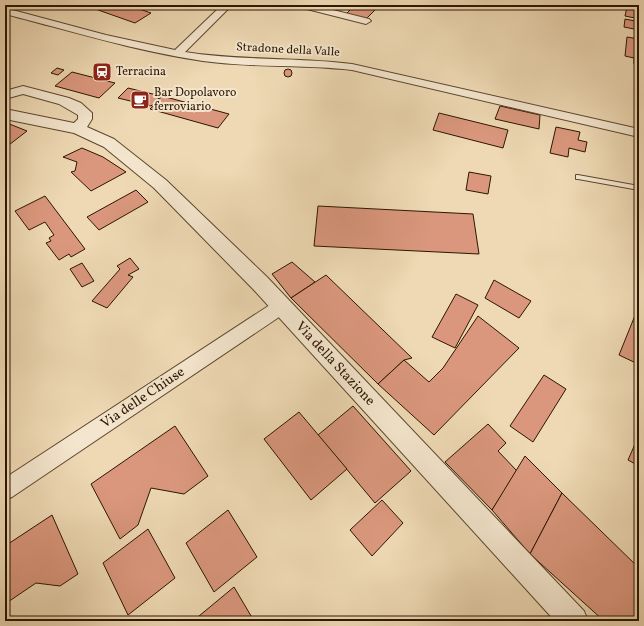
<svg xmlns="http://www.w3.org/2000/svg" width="644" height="626" viewBox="0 0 644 626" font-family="Vollkorn,serif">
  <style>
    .building { fill: #da977d; stroke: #2c1601 }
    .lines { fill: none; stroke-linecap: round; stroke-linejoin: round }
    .service-casing { stroke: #5c472e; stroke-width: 2 }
    .minor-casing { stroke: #5c472e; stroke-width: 2 }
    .tertiary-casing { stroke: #5c472e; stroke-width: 2 }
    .service { fill: #f4e6ce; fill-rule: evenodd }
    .minor { fill: #f4e6ce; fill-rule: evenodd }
    .tertiary { fill: #f4e6ce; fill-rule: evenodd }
    .labels { text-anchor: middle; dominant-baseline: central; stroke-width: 4; stroke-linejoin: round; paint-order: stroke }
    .far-street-label { font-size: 12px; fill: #2c1601; stroke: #f4e6ce }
    .far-poi-label { font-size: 12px; fill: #2c1601; stroke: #f4e6ce; text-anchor: start }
    .street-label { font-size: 14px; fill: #2c1601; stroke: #f4e6ce }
  </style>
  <rect width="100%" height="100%" fill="#eed9b4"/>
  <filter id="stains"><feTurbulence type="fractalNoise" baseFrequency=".005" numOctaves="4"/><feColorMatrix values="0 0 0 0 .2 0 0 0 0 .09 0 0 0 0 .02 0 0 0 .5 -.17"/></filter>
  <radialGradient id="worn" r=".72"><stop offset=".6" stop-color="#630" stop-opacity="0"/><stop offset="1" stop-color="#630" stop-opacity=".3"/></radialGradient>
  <g class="building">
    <path d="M84,5h44l23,8 -16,10z"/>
    <path d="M324,5h22l-5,5z"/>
    <path d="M355,5h3l17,5 -9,9 -20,-5z"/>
    <path d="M627,7l12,3v20l-15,-3 1,-8 10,2v-3l-10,-2z"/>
    <path d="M627,37l12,2v26l-5,-1v-6l-9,-2z"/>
    <path d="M57,68l7,2 -6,5 -7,-2z"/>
    <circle cx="288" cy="73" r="4"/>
    <path d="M72,72l43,11 -16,15 -44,-12z"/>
    <path d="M128,88l33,8 -10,10 -33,-8z"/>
    <path d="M162,96l67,18 -11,14 -68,-19z"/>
    <path d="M500,106l40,9 -1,14 -44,-10z"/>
    <path d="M439,113l69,17 -5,18 -70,-18z"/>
    <path d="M7,123l20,8 -22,17v-23z"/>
    <path d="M556,127l24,5 -2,8 9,2 -2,10 -16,-4 -1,9 -18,-4z"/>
    <path d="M639,146v36l-4,-1z"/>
    <path d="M82,148l21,9 23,15 -35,19 -20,-19 4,-1 2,-9 -14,-5z"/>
    <path d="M469,172l22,4 -3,18 -22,-4z"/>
    <path d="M136,190l12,12 -49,28 -12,-13z"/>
    <path d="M45,196l40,53 -14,8 -2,-3 -10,6 -13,-17 5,-2 -2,-3 5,-3 -9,-13 -16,8 -14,-19z"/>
    <path d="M318,206l155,8 6,40 -165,-8z"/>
    <path d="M130,258l9,11 -11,6 5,2 -26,31 -15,-7 28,-32 -3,-3z"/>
    <path d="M292,262l23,20 -24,16 -19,-24z"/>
    <path d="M82,263l12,18 -12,6 -12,-18z"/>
    <path d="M326,275l86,83 -8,2 -26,24 -87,-86z"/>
    <path d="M494,280l37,21 -12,17 -34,-20z"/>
    <path d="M456,294l22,11 -23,43 -23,-11z"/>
    <path d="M636,313l3,2 -1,49 -19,-9z"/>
    <path d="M478,316l41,32 -85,87 -56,-51 26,-24 25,22 14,-14z"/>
    <path d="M544,375l22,14 -33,53 -23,-16z"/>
    <path d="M353,406l58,65 -36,32 -57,-68z"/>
    <path d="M299,412l48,57 -36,31 -47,-61z"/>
    <path d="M488,424l18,19 -8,8 19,20 -25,39 -47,-48z"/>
    <path d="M175,426l33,50 -24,18 -33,-6 -13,37 -18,14 -29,-55z"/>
    <path d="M639,435v31l-11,-6z"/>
    <path d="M525,456l37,37 -32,61 -38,-44z"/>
    <path d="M562,493l77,75v53h-35l-74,-67z"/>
    <path d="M382,500l21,23 -31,33 -22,-26z"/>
    <path d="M228,510l29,47 -43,35 -28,-49z"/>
    <path d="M52,515l26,59 -18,12 -24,-3 -31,21v-58z"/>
    <path d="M148,529l27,49 -47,37 -25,-52z"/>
    <path d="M234,587l20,34h-61z"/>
  </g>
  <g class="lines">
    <g class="service-casing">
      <path id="service" d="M576,175h2l61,11v4l-61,-11h-2z"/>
    </g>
    <g class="minor-casing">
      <g id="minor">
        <path d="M222,5h10l-47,47c56,9 112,5 167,12l287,65v8l-287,-67c-49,-6 -99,-2 -149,-9 -67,-10 -132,-30 -198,-47v-6l101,27 69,15z"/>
        <path d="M297,5h16l56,14 2,2 -5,3 -67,-17z"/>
        <path d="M282,299l6,2 2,5 -2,5 -276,186 -7,3v-22l271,-177z"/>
      </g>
    </g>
    <g class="tertiary-casing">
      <path id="tertiary" d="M23,86l46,12 12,5 11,10v6l-5,8 27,12 52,41 101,97 317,334 4,10h-33l-302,-332 -99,-101 -50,-41 -30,-14 -69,-14v-10l69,14 4,-4v-4l-19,-11 -36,-10 -18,5v-8z"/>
    </g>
    <use href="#service" class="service"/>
    <use href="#minor" class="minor"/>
    <use href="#tertiary" class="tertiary"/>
  </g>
  <defs>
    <g id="station-square" transform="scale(1)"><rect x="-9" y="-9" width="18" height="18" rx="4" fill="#8f2418" stroke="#f4e6ce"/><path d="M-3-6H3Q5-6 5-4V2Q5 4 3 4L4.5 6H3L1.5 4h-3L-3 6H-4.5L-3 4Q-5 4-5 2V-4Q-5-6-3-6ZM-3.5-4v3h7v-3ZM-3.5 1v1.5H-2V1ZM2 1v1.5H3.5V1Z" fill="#fff"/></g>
    <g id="cafe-square" transform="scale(1)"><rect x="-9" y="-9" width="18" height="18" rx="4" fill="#8f2418" stroke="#f4e6ce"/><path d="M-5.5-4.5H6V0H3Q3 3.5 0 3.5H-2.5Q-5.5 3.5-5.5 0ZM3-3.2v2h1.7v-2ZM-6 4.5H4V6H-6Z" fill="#fff"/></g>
  </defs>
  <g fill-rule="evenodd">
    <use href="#station-square" x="102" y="72"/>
    <use href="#cafe-square" x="140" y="100"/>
  </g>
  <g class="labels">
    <g class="far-street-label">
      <text transform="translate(288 50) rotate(3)">Stradone della Valle</text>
    </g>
    <g class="far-poi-label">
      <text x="116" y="72">Terracina</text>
      <text x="154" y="93">Bar Dopolavoro<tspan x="154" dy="14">ferroviario</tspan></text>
    </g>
    <g class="street-label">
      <text transform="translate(335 364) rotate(47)">Via della Stazione</text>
      <text transform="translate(143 398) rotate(-34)">Via delle Chiuse</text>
    </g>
  </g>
  <rect width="644" height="626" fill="none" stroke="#eed9b4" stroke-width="20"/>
  <rect x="6" y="6" width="632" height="614" fill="none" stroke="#2c1601" stroke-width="2"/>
  <rect x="10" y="10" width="624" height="606" fill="none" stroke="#2c1601"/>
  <rect width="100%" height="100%" filter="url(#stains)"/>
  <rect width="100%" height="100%" fill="url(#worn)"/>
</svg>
